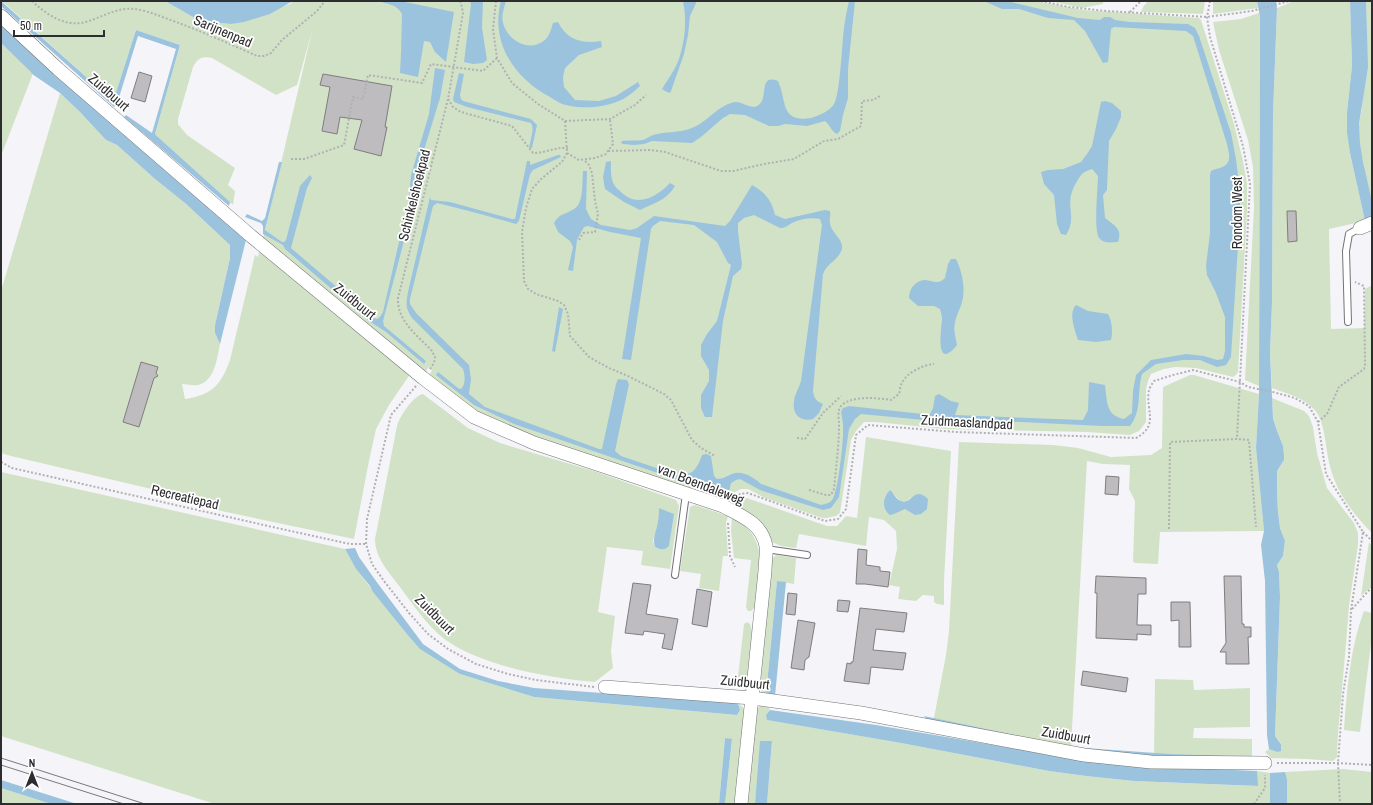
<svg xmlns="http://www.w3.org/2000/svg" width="1373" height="805" viewBox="0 0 1373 805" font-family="'Archivo Narrow',sans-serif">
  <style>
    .green { fill: #d2e2c7; fill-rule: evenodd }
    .water { fill: #9bc3de }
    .building { fill: #bebcbe; stroke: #7f7d7f }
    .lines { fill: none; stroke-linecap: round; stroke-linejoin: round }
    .service-casing { stroke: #737376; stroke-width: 8 }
    .minor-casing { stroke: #737376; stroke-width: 14 }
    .path { stroke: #b1b1b4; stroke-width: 2; stroke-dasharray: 2 2; stroke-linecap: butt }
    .service { stroke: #fff; stroke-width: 6 }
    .minor { stroke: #fff; stroke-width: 13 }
    .tram { stroke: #79797c; stroke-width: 1 }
    .labels { text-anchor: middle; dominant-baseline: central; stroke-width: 3.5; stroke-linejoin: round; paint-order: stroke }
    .street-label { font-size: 14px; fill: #2d2d2f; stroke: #fff }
  </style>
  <rect width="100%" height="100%" fill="#f5f5f9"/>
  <g class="green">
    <path d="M2,1h163l35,20 31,3 59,-20 3,-3h742l48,9 116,8 2,2 33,104 9,37 4,23v27l-9,161 -2,3 -3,2 -37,-9 -21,-1 -11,2 -13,5 -3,7 -2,8v33l-7,9 -9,4 -43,-3 -142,-3 -70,-7h-11l-8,9 -5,9 -11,73 -4,3 -10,2h-4l-57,-20 -17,-9h-7l-6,3 -8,10 -214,-72 -32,-14 -53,-40 4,-5 -3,-4 -4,5 -3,1 -7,-6 -26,38 -13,24 -7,32 -15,78 -161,-34 1,-6 -183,-43 -10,-3v-162l59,-198 20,19 26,28 11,5 38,34 30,24 45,42v13l-15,67v8l5,11c-3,14 -5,37 -22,41 -5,1 -11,-1 -16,-1l3,15c27,-4 36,-14 45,-39l25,-105 3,2 8,-30 46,-196 -15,54 -21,10 -64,-37c-10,-2 -14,0 -19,9l-15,52v5l9,11 48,33 -7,17 7,6 -2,14 -75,-68 -3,-3 25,-89 -44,-15 -22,69 -2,1z"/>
    <path d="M1050,1h53v3l-21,4z"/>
    <path d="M1148,1h57l-2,13 -62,-2 2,-5z"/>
    <path d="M1213,1h44l1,7 -45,6z"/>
    <path d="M1294,1h56l2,65 -5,46 3,41 15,68 -36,8 2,100 33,-1 1,-39 7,-4v248c-18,-18 -36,-41 -42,-67 -4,-14 -5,-42 -13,-53 -10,-15 -30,-19 -45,-25l-2,-35 2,-50 1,-189 4,-106z"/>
    <path d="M1366,1h6v200c-6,-24 -13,-49 -13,-75 0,-7 3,-14 3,-21 3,-34 5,-70 4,-104z"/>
    <path d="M1259,13l1,4 -1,369 -14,-6 9,-172 -1,-41 -5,-27 -29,-90 -6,-28 28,-3z"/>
    <path d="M1,43l31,29v4l-31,80z"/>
    <path d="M1190,375h4l65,19 -3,54 8,83 -104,1 -2,32 -23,-1 -2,-2 2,-60 -6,-12 1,-24 -27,-1 -16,-3 -16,286 -138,-24 13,-68 3,-24 10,-189 94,3 25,3 33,9 40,-2 11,-7 1,-61z"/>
    <path d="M423,394l45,34 32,15 94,28 82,29 3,6 -9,63 -29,-4 2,-14 -36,-4 -9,65 17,4 -4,35 2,17 -18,14c-46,-4 -115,-16 -152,-44 -17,-14 -30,-33 -43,-51 -11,-15 -25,-29 -25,-48l22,-113c3,-10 16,-30 26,-32zM659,508l14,6 -4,32c-5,5 -8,4 -14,1l-2,-6 6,-22z"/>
    <path d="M1272,398l32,13 5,5 4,11 4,26 10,35 27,35 4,10v12l-9,61 -3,38 -8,89 -1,24 -4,4 -26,-2 -36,-1 -6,-6 4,-3 8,3 4,-9 -6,-7 5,-139 -1,-25 -2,-7 6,-9 2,-15 -5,-13 -2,-16 -1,-21v-20l7,-11 -1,-14 -7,-18 -3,-11z"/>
    <path d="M866,437l85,14 -7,130v24l-7,-1 -3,-2v-6l-11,-1 -7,6 -18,-2 2,-12 -11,-2 8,-36 -1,-18 -12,-11 -15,-3 -3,29 -67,-12 -3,14 -15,-2 -9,-4 -8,-14 -27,-21 4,-7 6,-2 80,28h10l9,-10 11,2zM890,490l10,11 6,1 5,-5 -3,12h-6l-8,5z"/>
    <path d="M1,472l344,77 11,20 50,64 54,41 74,23 203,18 3,-5 -2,-7 8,7 -10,94h-11l7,-64 -7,-2 -6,66h-504l-214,-68z"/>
    <path d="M695,505l33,11 -2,7 2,33h-5l-4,35 -20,-3 2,-14 -21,-3 10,-64z"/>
    <path d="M732,517c39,21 27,54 23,90l-4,4h-3l-2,-4 5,-47 -17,-2 -3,-27z"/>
    <path d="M1369,542l3,4v40l-11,10z"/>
    <path d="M776,555l20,3 -2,26 -17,-3 -11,114 -4,-1 -3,-9 13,-126z"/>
    <path d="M1364,611l8,2v23l-12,96 -16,-2c3,-40 6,-82 20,-119z"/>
    <path d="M747,622l3,2 2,6 -4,57 -11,-1 7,-62z"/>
    <path d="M1155,679l38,1 1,10 56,-2v39l-56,1 -1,10 59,1v19l-98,-3z"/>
    <path d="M760,706l8,1 2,3 -4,5 2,5 133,23 148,28 37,5 48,5 123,5v-15l13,2v31h-503l5,-62 -11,-1 -6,63h-9l10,-92 1,-4z"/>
    <path d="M1343,769l29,3v32h-85v-25l-2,-7z"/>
    <path d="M1,788l50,16h-50z"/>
  </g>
  <g class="water">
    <path d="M1,1l111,99 2,-1 22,-69 44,15 -25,89 3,3 72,65 -1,4 -105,-89 2,-2 26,18 24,-84 -38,-13 -21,68 -3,3 -113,-101z"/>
    <path d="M165,1h128l-23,13 -26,8 -13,2 -31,-3z"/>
    <path d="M378,1h22l54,11 -8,50 -11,-10 -5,-10 -6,-1 -6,36 -18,-4 1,-21 1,-38c-5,-10 -15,-10 -24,-13z"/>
    <path d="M470,1h13l-1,27 5,32 -4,3 -10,1 -9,-2 7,-58z"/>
    <path d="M501,1h5c-2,7 -5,15 -3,22 5,18 26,30 42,17 5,-5 6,-11 8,-17l5,-1c9,18 24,22 43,19l1,6 -23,8 -14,13 -2,9 1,10 11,13 24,1 17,-5 22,-14 2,4c-4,3 -7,7 -12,10 -16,11 -43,14 -62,9 -6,-1 -11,-5 -16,-8 -36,-19 -60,-55 -49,-96z"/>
    <path d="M683,1h13v2l-6,13 -2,19 -4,19 -13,37 -1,2 -5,-2 -3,-2c6,-10 13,-19 17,-30 6,-18 8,-39 4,-58z"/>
    <path d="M849,1h6l-7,68v29l-5,17 -3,16 -3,3c-6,-3 -7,-9 -12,-13l-18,5 -22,-2 -7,2h-9l-24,-11 -15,-1 -7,4 -22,19 -9,6 -40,-2 -8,3 -10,1 -11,-1 -2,-1 1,-2c7,-1 14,0 21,-1 3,-1 5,-3 8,-4 3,-2 8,-2 12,-3 12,-1 25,-2 35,-8 12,-7 20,-18 33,-22 10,-4 18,7 26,3 13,-6 0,-33 21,-25 9,20 2,42 33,37 7,-2 19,-7 23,-14 6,-9 8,-61 10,-76 1,-9 3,-18 5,-27z"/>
    <path d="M984,1h23l71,17 22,2 4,-3h6l5,3 15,2 58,2 7,4 4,8 32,97 5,26 4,34v21l-9,143 -5,8 -9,2 -17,-7h-17l-27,4 -14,10c-5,18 0,37 -12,52h-28l-143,-7 -14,3 -84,-8 -6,5 -6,10 -10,68 -8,11 -8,2 -63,-20 -20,-11 -4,1 -5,3 -3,14 -214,-73 -40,-19 -38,-30 2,-3 20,16 3,1c5,-5 4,-14 2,-20l-51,-51c-7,-11 -6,-14 -4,-26l22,-95 1,3 19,2 62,17h3l12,-58h3v4l28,-10h2l1,2 -28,13 -3,4 -11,47 -3,3 -43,-12 -36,-9 -4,3 -23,93v5l6,9 53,52 2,14 -2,15 16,13 114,42h3l14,-65 2,-5 9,1 2,4 -14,67 6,5 56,19c16,1 20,-6 25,-20l4,-1 5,2 3,20 3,3c7,0 9,-3 15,-5 10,-4 21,3 29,10l60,21c4,-1 9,-2 11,-5 6,-7 12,-62 11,-73 0,-5 -1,-10 -2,-15l2,-4 6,-2 74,8h7l3,-6 2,-12 4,-2 12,7 8,2 -4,12 128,5 5,-10 1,-28 16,3c2,16 1,31 19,34l8,-6 1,-22 3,-16 15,-15 35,-6 18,2 13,4 6,-1 2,-8v-34l-9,-24 -9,-18 -1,-9 4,-33v-58l1,-4c3,-2 6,-2 9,-3 13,-4 9,-14 7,-24l-34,-108 -7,-5 -72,-4 -3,2 -3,33 -5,1 -18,-32 -11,-11 -26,-2 -29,-9h-17z"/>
    <path d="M1257,1h19l1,7 -4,106 -1,189 -2,50 3,65 3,10 7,18 1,9v5l-7,11v20l1,21 2,16 5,13 -2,15 -6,9 2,7 1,25 -5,139 6,8v7l-4,1 -8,-3 -2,-14 -2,-154 -4,-36 3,-14 -8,-83 3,-54 1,-377z"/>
    <path d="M1350,1h16l2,66 -9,57 1,19 3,19 9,39v19l-7,1 -15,-68 -3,-21v-20l5,-46z"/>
    <path d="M1,24l245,216 -26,104 -5,-11v-8l15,-67v-13l-45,-42 -30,-24 -38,-34 -11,-5 -26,-28 -20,-19 -28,-19 -1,-2 -30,-29z"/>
    <path d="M435,68l10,2 -5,28 -24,78 -1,23 -32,122 1,5 42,35 -2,3 -38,-32 -17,-11 -84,-72 -2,-4 -20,-11v-8l-2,-3 -16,-6 2,-3 15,7 3,-3 14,-56h3l-17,68 17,12h2l2,-2 14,-54 10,-11 2,3 -5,10 -16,60 82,70 4,1 3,-2 3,-5 26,-114 2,-23 18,-61z"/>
    <path d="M459,73l5,1 -4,21 1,4 2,2 68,18 6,6 -5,23h-3c1,-8 6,-18 2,-25l-64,-16 -13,-5 -1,-3z"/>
    <path d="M1105,101l7,2 9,8v6l-5,12 -7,12 -2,49 -4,5 2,23c9,7 18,11 13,24 -6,0 -13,2 -18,-3 -7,-6 -2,-52 -2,-63l-6,-7c-3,1 -6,2 -9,4 -5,5 -10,15 -12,22 -3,15 5,25 -5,40l-5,-1 -4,-10 -3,-29 -10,-11 -3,-12 7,-2 15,-1 18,-7 6,-8 5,-8 9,-44z"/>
    <path d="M611,161c0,8 -1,18 4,25 1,2 4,4 6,6 16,16 36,5 49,-9l5,3c-8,14 -21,17 -35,24l-16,-8 -19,-13 -2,-12 3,-15z"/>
    <path d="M583,171h4l-1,38 5,10 10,6 29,5 7,-2 17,-12 71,10 5,-5 22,-36c13,7 20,16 23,30l10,4 40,-9 5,1c1,5 -1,8 0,13 2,11 19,18 9,31 -5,7 -13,10 -16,19l-10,117c1,7 3,10 10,13l-4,9 -6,6c-12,3 -21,-4 -19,-17 0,-7 5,-14 7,-21l21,-156 -2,-6c-9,-2 -20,0 -28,4 -5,3 -7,5 -12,5l-26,-13 -10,3 -6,5v8l4,33 -1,5 -8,7 -10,45 -11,96h-7l-4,-9v-13l8,-14v-11l-8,-14v-11l6,-11 10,-13 14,-56 -3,-2 -11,-21 -23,-17 -34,-4 -7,5 -2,3 -20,131 -9,-1 19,-121 -31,-6 -22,-6 -4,1 -7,13 -4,31 -5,-1 5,-23 -3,-6 -12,-9 -4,-9c7,-11 11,-8 20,-14 10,-5 8,-28 9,-38z"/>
    <path d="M951,259h5c6,12 10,30 6,43 -2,8 -6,13 -7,21 -2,7 1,15 2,22 -22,27 -16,-14 -15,-26 0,-3 -1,-6 -2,-10l-6,-3h-16l-9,-8c0,-9 6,-17 15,-18 4,0 9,2 13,2 3,0 6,-2 8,-4l3,-14z"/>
    <path d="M1076,305l12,6 20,3c4,7 5,18 3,26l-15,2 -18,-2c-3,-10 -10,-27 -2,-35z"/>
    <path d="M559,307l4,2 -8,43 -3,-1z"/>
    <path d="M890,490c4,3 6,10 11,11 11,5 12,-16 27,-2l-1,10 -6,5 -6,1 -10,-6 -11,5 -4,1c-9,-7 -7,-18 0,-25z"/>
    <path d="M659,508l15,6 -5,32c-5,5 -8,4 -14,1 -3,-10 2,-17 3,-26 1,-4 1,-9 1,-13z"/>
    <path d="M355,548l4,9 17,24 47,63 37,25 38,12 36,7 204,15 2,7 -3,5 -203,-18 -74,-23 -40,-25 -14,-16 -33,-41 -3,-6 -14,-17 -11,-20z"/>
    <path d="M777,581l9,1 -11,114 -9,-1z"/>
    <path d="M770,710l106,15 182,31 129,12 70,3 1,15 -124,-5 -48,-5 -37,-5 -148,-28 -134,-23 -1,-5z"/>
    <path d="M924,716l147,31 99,7 85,3 -94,1 -80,-7 -153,-30z"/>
    <path d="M725,738l7,1 -7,65h-6z"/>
    <path d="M760,741h12l-5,63h-12z"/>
    <path d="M1285,772l2,7v25h-17v-31z"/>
    <path d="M1,780l73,23 2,1h-25l-50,-16z"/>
  </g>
  <g class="building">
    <path d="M139,72l13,4 -7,26 -14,-4z"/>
    <path d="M323,74l69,12 -7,41h2l-6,29 -27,-7 8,-29 -22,-3 -3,17 -15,-3 8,-44 -10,-2z"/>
    <path d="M1287,211h9l1,30 -9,1z"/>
    <path d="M141,362l17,5 -2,6 2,3 -4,2 -15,49 -16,-5z"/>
    <path d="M1106,476l13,1 -1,18 -13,-1z"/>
    <path d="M858,549l9,1 -1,15 14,2v4l10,1 -2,15 -23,-3h-9z"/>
    <path d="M1096,576l50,2v16h-8l-1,31h14v10l-14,-1v6l-41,-2 1,-45h-2z"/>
    <path d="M1224,576h17l1,48h2v3h7v10h-3l1,27h-23v-12h-6l6,-9z"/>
    <path d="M633,583l18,2 -5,29 32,5 -6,31 -10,-2 3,-14 -21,-3 -1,4 -18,-2z"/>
    <path d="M697,589l15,3 -5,35 -15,-3z"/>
    <path d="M788,593l9,1 -2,21 -9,-1z"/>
    <path d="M838,600l12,1 -2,11 -11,-1z"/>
    <path d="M1171,602h19l1,45h-12v-27l-8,1z"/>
    <path d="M860,608l47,5 -3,19 -28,-3 -3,21 33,3 -3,17 -32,-3 -2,17 -25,-3 3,-18 4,1v-2h2z"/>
    <path d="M798,620l17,3 -6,34 -4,3 -1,10 -13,-2z"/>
    <path d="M1083,671l45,7 -2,14 -45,-7z"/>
  </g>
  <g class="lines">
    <g class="service-casing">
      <g id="service">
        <path d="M1348,322l-2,-71 3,-17 11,-6"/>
        <path d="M766,549l41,6"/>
        <path d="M675,575l11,-81"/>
      </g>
    </g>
    <g class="minor-casing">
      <g id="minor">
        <path d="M1,16l57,53 193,167 172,142 51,39 60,26 189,63c18,10 39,17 43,40 1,7 -1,17 -1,25l-24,233"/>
        <path d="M1360,228l12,-5"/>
        <path d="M605,687l147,11 109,15 223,42 67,7 114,1"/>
      </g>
    </g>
    <g class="path">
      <path d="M32,1c15,14 35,28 57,20 15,-5 29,-14 46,-12 14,2 27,8 41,13 27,10 54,22 81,34h7l7,-3 11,-13 35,-29 8,-10"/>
      <path d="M496,1l-3,28 4,29 15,25 26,21 27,17 45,-2 25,-14 11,-10"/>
      <path d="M1041,1l28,6 37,4 101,6 45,-6 37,-10"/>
      <path d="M1210,1l-3,16 3,20 33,109 7,38 -13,255"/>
      <path d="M1130,12l11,-11"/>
      <path d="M448,99l5,8 8,5 51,14 21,27c13,0 21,-6 35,-5"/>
      <path d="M565,121l2,32 12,7 16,-2 11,-4 7,-10 -3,-24"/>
      <path d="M608,151l43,-1 14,2 56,19h12l31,-7 30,-5 30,-18 14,-2 23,-13 1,-25 11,-1 7,-4"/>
      <path d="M567,153l-5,9 -21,17 -9,10 -6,19 -4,24 2,49 4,8 8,5 22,7 6,4 4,9 2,22 19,21 20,11 19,8 36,18 7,6 21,40 9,8 14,8"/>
      <path d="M291,159h13l40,-14 9,-48 10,2 5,-24 54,8 9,-19 52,7 14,-13"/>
      <path d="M579,240l4,-7 12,-1 3,-18 -3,-13 -3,-28 -3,-8 -5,-5"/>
      <path d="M430,369l4,-6 1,-6 -3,-6c-15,-16 -35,-30 -34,-53l50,-199 15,-86 -2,-10 -1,-2"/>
      <path d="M416,386l-25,29 -24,104 -1,25 6,20 12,17 25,32 19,21 20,15 28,15 32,10 28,6 58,7"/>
      <path d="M1318,422l9,-8 12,-27 25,-18 1,-5 -1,-78 -9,-4"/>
      <path d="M797,438l8,1 18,-26 18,-17"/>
      <path d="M1,462l11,6 265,60 73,16h16"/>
      <path d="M809,490l17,5h5l3,-6c2,-22 5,-43 5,-65 0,-5 -2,-13 2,-18 10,-11 37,-8 50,-6l8,-6c1,-3 1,-7 2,-9 4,-12 22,-20 33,-21"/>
      <path d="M736,498l4,-4 8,-1 77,28 13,-2 8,-10 10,-74 12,-10 88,7 180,6c24,-13 9,-28 13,-48 1,-3 3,-6 5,-9l19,-6 20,-5 47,12 8,5 25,5 22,6 14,8 9,16 8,52 37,58 -12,78 -2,47 -6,37 -5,69 2,41"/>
      <path d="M728,523l2,33 5,11"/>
      <path d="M1169,529l1,-87 67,-3 12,1 7,87"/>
      <path d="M1363,532l9,9"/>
      <path d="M1352,609l20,-22"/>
      <path d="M1277,763h61l34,2"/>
      <path d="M1254,804l11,-16v-13"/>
    </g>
    <use href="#service" class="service"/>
    <use href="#minor" class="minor"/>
    <g class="tram">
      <path d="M1,758l144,46"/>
      <path d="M1,765l123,39"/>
    </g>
  </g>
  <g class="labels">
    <g class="street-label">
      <text transform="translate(223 31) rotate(23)">Sarijnenpad</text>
      <text transform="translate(109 92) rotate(41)">Zuidbuurt</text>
      <text transform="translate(414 195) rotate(-76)">Schinkelshoekpad</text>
      <text transform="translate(1237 213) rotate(-90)">Rondom West</text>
      <text transform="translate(355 301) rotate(39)">Zuidbuurt</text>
      <text transform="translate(967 422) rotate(3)">Zuidmaaslandpad</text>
      <text transform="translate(701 484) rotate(21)">van Boendaleweg</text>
      <text transform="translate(185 497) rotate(13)">Recreatiepad</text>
      <text transform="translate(435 614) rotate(45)">Zuidbuurt</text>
      <text transform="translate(745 682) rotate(6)">Zuidbuurt</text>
      <text transform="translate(1066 735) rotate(10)">Zuidbuurt</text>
    </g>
  </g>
  <rect width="1373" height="805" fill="none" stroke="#2d2d2f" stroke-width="4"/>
  <g transform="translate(32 773)" stroke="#ffffff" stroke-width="3" paint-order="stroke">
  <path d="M0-3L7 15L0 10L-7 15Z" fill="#2d2d2f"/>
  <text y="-6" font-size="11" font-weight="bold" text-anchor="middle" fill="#2d2d2f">N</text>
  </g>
  <path d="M14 30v6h90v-6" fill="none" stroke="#2d2d2f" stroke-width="2"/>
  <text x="20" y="30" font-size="12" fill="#2d2d2f" stroke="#ffffff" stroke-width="3" paint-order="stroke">50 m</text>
</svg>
